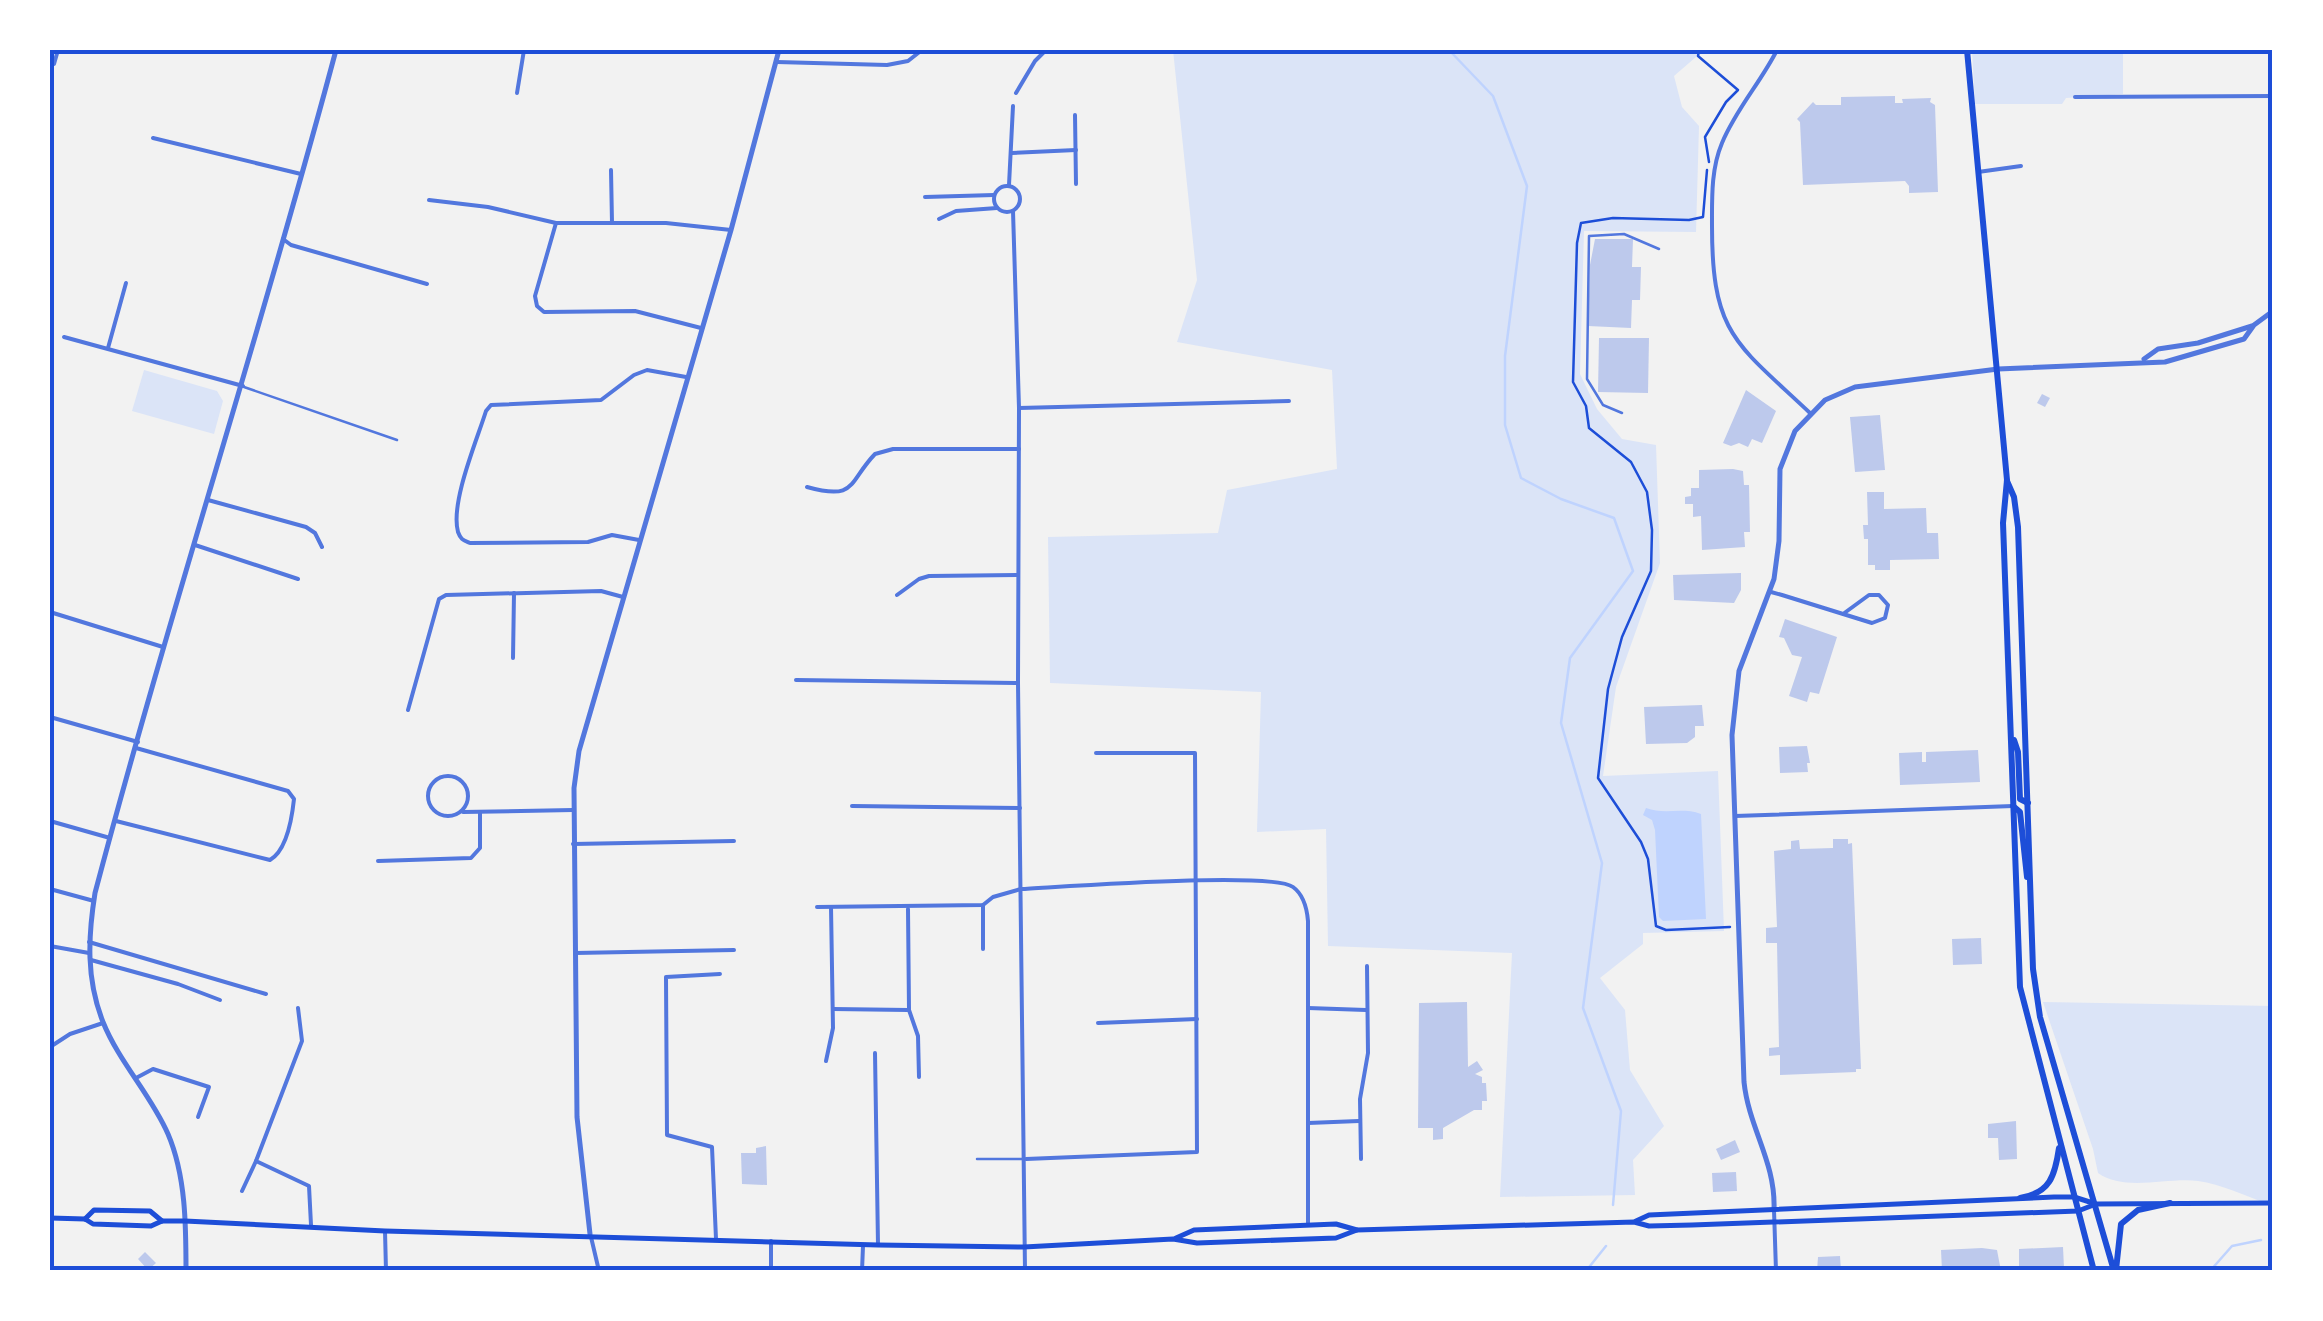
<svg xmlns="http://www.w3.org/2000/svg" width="2323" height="1321" viewBox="0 0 2323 1321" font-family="'Noto Sans',sans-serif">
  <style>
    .green { fill: #dbe4f7 }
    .water { fill: #bfd3fe }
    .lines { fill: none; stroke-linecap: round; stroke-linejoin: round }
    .stream { stroke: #bfd3fe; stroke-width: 2.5 }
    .building { fill: #bdc9ec }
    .path { stroke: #1d4ed8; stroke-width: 2.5 }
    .service { stroke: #5277de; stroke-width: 2.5 }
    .minor { stroke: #5277de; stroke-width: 4 }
    .tertiary { stroke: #5277de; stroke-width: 5 }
    .secondary { stroke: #1d4ed8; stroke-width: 5 }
    .primary { stroke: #1d4ed8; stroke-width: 6 }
    .neatline { fill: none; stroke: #1d4ed8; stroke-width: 4 }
  </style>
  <rect width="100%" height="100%" fill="#f2f2f2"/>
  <g class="green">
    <path d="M1173,50h531l-30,26 8,31 17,19 -3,106 -112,-1 -4,143 17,35 25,30 34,6 4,118 -44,124 -13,89 115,-5 6,160 -81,2v11l-43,34 25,32 5,60 34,56 -31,34 2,35 -135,2 12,-244 -184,-7 -2,-117 -69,3 4,-140 -211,-9 -2,-146 170,-4 9,-43 110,-21 -5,-99 -155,-28 20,-62z"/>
    <path d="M1972,50h151v44l-57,4 -4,6h-87z"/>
    <path d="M144,370l73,21 6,10 -9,33 -82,-23z"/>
    <path d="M2043,1002l230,4v197h-7c-21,-7 -45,-19 -68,-22 -30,-4 -74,11 -100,-8l-5,-24z"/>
  </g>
  <path class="water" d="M1646,808c18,7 36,-1 55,6l5,105 -43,2 -4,-4 -4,-87 -3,-10 -9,-5z"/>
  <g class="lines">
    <g class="stream">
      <path d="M1449,50l44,46 34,90 -22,170v69l16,53 40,21 53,19 19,53 -63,87 -9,65 41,140 -19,145 38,103 -8,94"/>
      <path d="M1586,1271l20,-25"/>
      <path d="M2210,1271l22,-25 29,-6"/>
    </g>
  </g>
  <g class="building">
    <path d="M1895,96v7h8l-1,-4 29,-1 -1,4 5,3 3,87 -29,1v-7l-4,-5 -102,4 -3,-63 -3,-3 16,-17 3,3h25v-8z"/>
    <path d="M1595,239h38l-1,28h9l-1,33h-8l-1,28 -43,-2 2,-61z"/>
    <path d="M1599,338h50l-1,55 -50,-1z"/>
    <path d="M1746,390l30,21 -14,32 -10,-4 -4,8 -9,-4 -8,3 -8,-3z"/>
    <path d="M2042,394l8,4 -5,9 -8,-4z"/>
    <path d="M1880,415l5,55 -30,2 -5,-55z"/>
    <path d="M1733,469l10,2 1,14h5l1,47h-6l1,15 -43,3 -1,-34 -8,1v-13h-8v-7l6,-1v-8h8v-18z"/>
    <path d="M1867,492h17v17l42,-1 1,25h11l1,26 -49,1v10h-15v-5h-7v-26h-4l-1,-14h5z"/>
    <path d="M1741,573v17l-7,13 -60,-3 -1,-25z"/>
    <path d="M1785,619l52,18 -18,57 -9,-2 -3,10 -18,-6 13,-39 -10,-2 -8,-17 -5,-1z"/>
    <path d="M1702,705l2,21h-9v11l-8,6 -41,1 -2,-37z"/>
    <path d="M1807,746l3,17h-3l1,9 -28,1 -1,-26z"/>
    <path d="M1978,750l2,32 -80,3 -1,-32 23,-1v10h4v-10z"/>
    <path d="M1833,839h15v5l4,-1 9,226h-5v3l-76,3v-20l-11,1v-8l10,-1 -2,-104h-11v-15l11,-1 -3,-76 17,-2v-8l8,-1 1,9 33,-1z"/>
    <path d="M1981,938l1,26 -29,1 -1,-26z"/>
    <path d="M1467,1002l1,65 9,-6 6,9 -8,4 7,3v6h4l1,18h-5v9h-8l-31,18v11l-10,1v-12h-15l1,-125z"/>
    <path d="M2016,1121l1,38 -18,1 -1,-22h-10v-14z"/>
    <path d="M1735,1140l5,12 -19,8 -5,-11z"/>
    <path d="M766,1146l1,39 -25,-1 -1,-31h15v-5z"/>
    <path d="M1736,1172l1,19 -24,1 -1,-19z"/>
    <path d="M2063,1247l1,21 -45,2v-21z"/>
    <path d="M1982,1248l15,2 4,21h-59l-1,-21z"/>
    <path d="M145,1252l11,11 -8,7 -10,-11z"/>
    <path d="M1840,1256l1,15h-24l1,-14z"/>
  </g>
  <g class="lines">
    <g class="path">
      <path d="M1699,50l-1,6 40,34 -12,12 -21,35 4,25"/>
      <path d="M1707,170l-4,47 -14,3 -76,-2 -32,5 -4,20 -4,139 13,24 3,22 42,34 16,30 5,38 -1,41 -29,66 -14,52 -10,89 43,64 7,17 8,67 10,4 64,-3"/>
    </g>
    <g class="service">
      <path d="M244,387l153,53"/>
      <path d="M1622,413l-19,-8 -16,-26 2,-143 35,-2 35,15"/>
      <path d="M977,1159h46"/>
    </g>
    <g class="minor">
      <path d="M1777,50c-16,32 -41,59 -55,93 -11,26 -10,55 -10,83 0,109 24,117 98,187"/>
      <path d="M170,52l1,-2"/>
      <path d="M777,62l110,3 21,-4 14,-11"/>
      <path d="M54,64l4,-14"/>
      <path d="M517,93l7,-43"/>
      <path d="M1016,93l19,-32 11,-11"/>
      <path d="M2075,97l198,-1"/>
      <path d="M50,111h1"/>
      <path d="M1075,115l1,69"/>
      <path d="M153,138l148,36"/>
      <path d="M1012,153l64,-3"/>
      <path d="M611,170l1,53"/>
      <path d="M1978,172l43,-6"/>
      <path d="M1009,185l4,-79"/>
      <circle cx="1007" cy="199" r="13"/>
      <path d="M925,197l69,-2"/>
      <path d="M429,200l59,7 68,16h110l65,7"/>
      <path d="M1013,211l6,197 -1,275 7,588"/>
      <path d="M939,219l17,-8 41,-3"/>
      <path d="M556,223l-21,73 2,10 7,6 91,-1 66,17"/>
      <path d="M283,239l8,6 136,39"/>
      <path d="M64,337l179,49"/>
      <path d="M108,348l18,-65"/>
      <path d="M1019,408l270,-7"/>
      <path d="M807,487c50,14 41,-5 68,-33l18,-5h126"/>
      <path d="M208,500l98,27 9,6 7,14"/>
      <path d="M639,540l-27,-5 -24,7 -118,1c-7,-3 -9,-3 -12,-11 -8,-29 19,-92 28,-121l5,-6 110,-5 33,-25 13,-5 39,7"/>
      <path d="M195,545l103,34"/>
      <path d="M1771,592l11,3 90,28 13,-5 3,-13 -9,-10h-10l-26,19"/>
      <path d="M897,595l22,-16 10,-3 88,-1"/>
      <path d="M50,612l113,35"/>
      <path d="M513,658l1,-65"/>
      <path d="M796,680l220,3"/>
      <path d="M408,710l31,-111 7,-4 155,-4 22,6"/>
      <path d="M50,717l88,25"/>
      <circle cx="448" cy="796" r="20"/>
      <path d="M852,806l168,2"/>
      <path d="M463,812l110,-2"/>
      <path d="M1735,816l278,-10"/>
      <path d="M50,821l60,17"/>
      <path d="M116,821l154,39c17,-10 22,-42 24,-61l-6,-8 -152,-43"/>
      <path d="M573,844l161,-3"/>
      <path d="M378,861l93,-3 9,-10v-36"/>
      <path d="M50,889l44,12"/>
      <path d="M983,905v44"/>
      <path d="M817,907l166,-2 10,-8 28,-8c40,-2 250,-18 272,-2 11,8 14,22 15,34v304"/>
      <path d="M908,909l1,101 9,26 1,41"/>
      <path d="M89,942l177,52"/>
      <path d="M50,946l39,7"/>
      <path d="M575,953l159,-3"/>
      <path d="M91,960l87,24 42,16"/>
      <path d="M298,1008l4,33 -46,120 53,25 2,39"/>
      <path d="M1308,1008l58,2"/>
      <path d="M833,1009l75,1"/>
      <path d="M1098,1023l99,-4"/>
      <path d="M50,1047l20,-13 33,-11"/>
      <path d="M875,1053l3,192"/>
      <path d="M826,1061l7,-33 -2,-121"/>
      <path d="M136,1078l17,-9 56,18 -11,30"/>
      <path d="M1308,1123l51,-2"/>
      <path d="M1026,1159l171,-7 -2,-399h-99"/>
      <path d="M1361,1159l-1,-60 8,-46 -1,-87"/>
      <path d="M242,1191l14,-30"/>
      <path d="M1774,1210l2,61"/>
      <path d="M385,1231l1,40"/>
      <path d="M591,1237l8,34"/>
      <path d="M716,1239l-4,-92 -45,-12 -1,-158 54,-3"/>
      <path d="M771,1271v-30"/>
      <path d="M862,1271l1,-25"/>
    </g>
    <g class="tertiary">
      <path d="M2144,359l14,-10 40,-6 54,-17"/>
      <path d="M1774,1210c2,-48 -25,-81 -30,-128l-12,-347 7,-64 35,-92 5,-38 1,-72 15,-38 30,-31 30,-13 143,-18 167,-7 79,-23 10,-14 19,-14"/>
      <path d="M590,1234l-13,-117 -3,-329 5,-37 152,-521 48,-180"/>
      <path d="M186,1271c0,-44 0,-95 -18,-137 -17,-39 -49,-72 -65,-112 -17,-43 -15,-85 -8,-129 75,-283 166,-561 241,-843"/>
    </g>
    <g class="secondary">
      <path d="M50,1218l35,1 8,5 58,2 11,-5h23l200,10 493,14 146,2 149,-8 24,4 139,-5 21,-8"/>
      <path d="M85,1219l9,-9 56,1 12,10"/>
      <path d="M1636,1221l13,-6 405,-18h20l19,6"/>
      <path d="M1176,1238l18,-8 142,-6 21,6 277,-8 15,4 43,-1 386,-14 18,-7 177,-1"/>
    </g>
    <g class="primary">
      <path d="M1967,50l40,430 -4,43 17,464 74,284"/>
      <path d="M2007,481l7,16 4,30 15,442 7,48 74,254"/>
      <path d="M2014,740l4,12 2,47 8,4"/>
      <path d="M2013,806l7,6 7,65"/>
      <path d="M2020,1198c30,-5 35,-22 39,-50"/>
      <path d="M2116,1270l5,-46 17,-14 32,-7"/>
    </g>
  </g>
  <rect width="2323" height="1321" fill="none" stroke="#ffffff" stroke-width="105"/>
  <rect x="52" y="52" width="2218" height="1216" class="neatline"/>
</svg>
